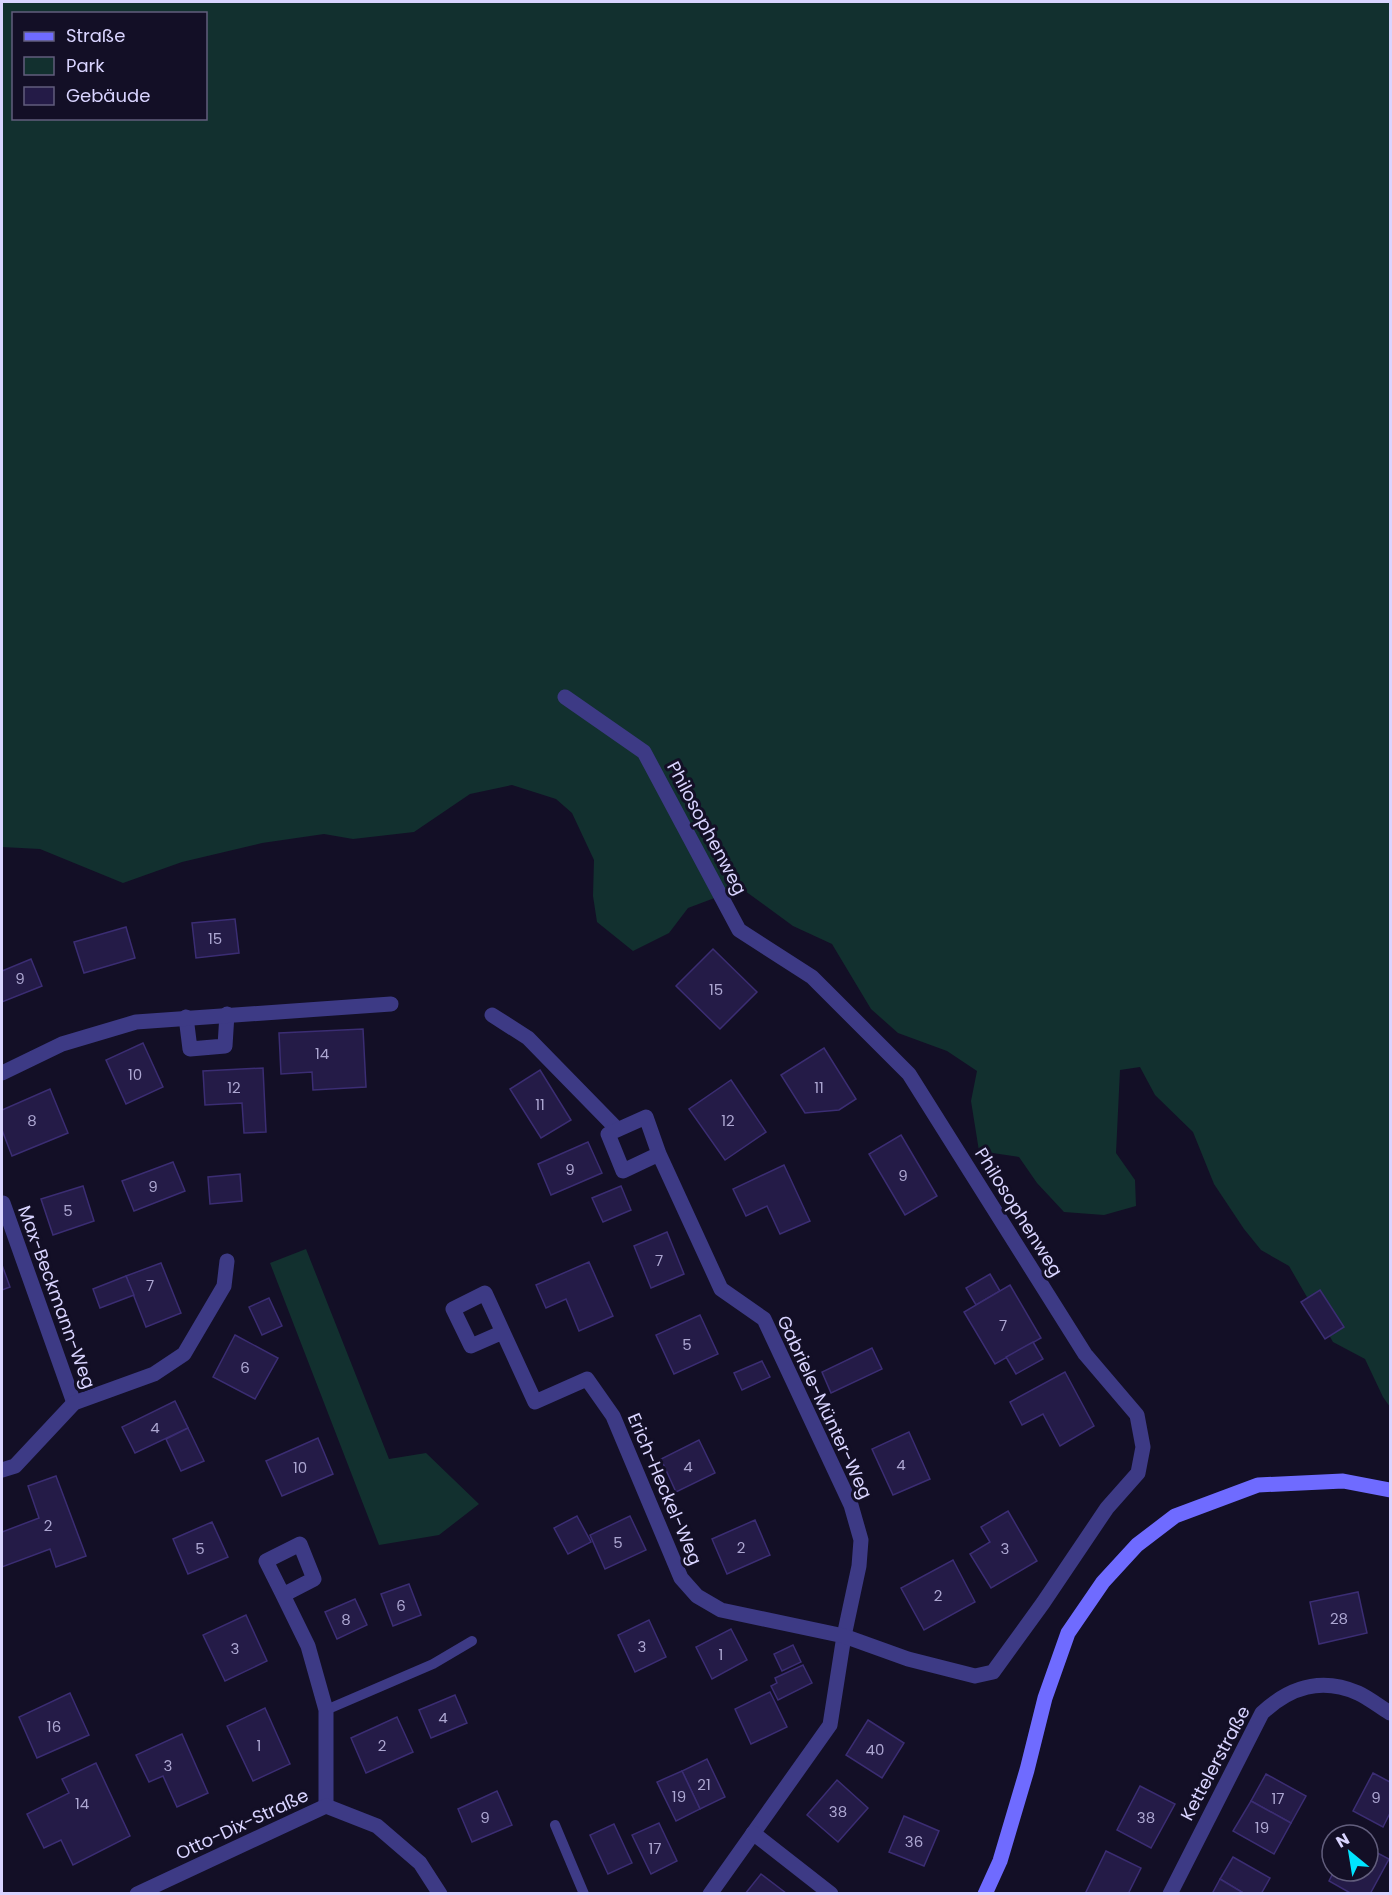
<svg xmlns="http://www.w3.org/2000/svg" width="1392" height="1895" viewBox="0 0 1392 1895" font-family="Poppins,sans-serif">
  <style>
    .green { fill: #12302f; fill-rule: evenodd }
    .building { fill: #241b47; stroke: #3b2d73; stroke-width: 1.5 }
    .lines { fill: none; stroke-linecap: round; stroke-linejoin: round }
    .lane { stroke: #3d3a85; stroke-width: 10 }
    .street { stroke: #3d3a85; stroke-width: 15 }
    .secondary { stroke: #6f6bff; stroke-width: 15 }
    .labels { text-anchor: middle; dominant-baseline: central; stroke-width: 6; stroke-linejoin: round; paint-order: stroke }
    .number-label { font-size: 15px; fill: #aca6d1 }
    .street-label { font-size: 18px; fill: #d9d4ff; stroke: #130f26 }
  </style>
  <rect width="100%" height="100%" fill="#130f26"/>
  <g class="green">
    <path d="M2,2h1388v1405l-7,-10 -18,-38 -32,-17 -44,-76 -28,-16 -17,-21 -30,-45 -21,-52 -38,-37 -15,-28 -20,3 -4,83 19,27 1,26 -32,9 -40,-3 -27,-29 -18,-26 -40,-6 -8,-50 6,-30 -30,-20 -49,-18 -27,-24 -39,-65 -39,-18 -52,-38 -53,20 -19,25 -36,18 -36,-29 -4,-26 1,-36 -22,-47 -16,-14 -44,-14 -42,9 -56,38 -61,7 -29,-5 -62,9 -80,19 -59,21 -83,-34 -38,-2zM14,14h192v104h-192z"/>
    <path d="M306,1249l83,210 37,-6 53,51 -40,31 -60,10 -109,-282z"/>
  </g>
  <g class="building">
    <path d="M235,919l4,34 -43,5 -4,-35z"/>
    <path d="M126,927l9,31 -51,15 -10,-31z"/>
    <path d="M713,949l44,43 -37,37 -44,-43z"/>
    <path d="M31,959l11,27 -40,16v-31z"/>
    <path d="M363,1029l3,58 -53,3 -1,-18 -31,2 -2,-41z"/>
    <path d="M143,1043l20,44 -37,17 -20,-44z"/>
    <path d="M824,1048l32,51 -17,11 -34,3 -24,-38z"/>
    <path d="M263,1068l3,64 -22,1 -2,-30 -37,2 -2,-34z"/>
    <path d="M540,1070l31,50 -30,18 -31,-49z"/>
    <path d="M731,1080l35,52 -41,28 -36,-51z"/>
    <path d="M50,1089l18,44 -56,23 -10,-26v-20z"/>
    <path d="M901,1135l36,61 -32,19 -36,-61z"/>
    <path d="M588,1142l14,31 -51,22 -13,-31z"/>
    <path d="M173,1162l12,29 -51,20 -12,-30z"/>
    <path d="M784,1165l26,56 -30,13 -13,-28 -21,10 -13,-27z"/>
    <path d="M240,1174l2,27 -32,3 -2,-27z"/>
    <path d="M83,1186l11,35 -41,14 -12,-36z"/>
    <path d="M621,1186l10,24 -28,12 -11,-24z"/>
    <path d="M667,1232l17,42 -33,14 -17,-42z"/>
    <path d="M589,1262l24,54 -34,15 -13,-32 -20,9 -10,-23z"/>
    <path d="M161,1263l20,50 -35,14 -20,-51z"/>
    <path d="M2,1265l8,22 -8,3z"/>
    <path d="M990,1274l10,17 -24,14 -10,-17z"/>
    <path d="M126,1276l8,19 -34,13 -7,-19z"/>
    <path d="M1010,1285l31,53 -46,26 -31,-52z"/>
    <path d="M1320,1290l24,37 -19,12 -24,-37z"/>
    <path d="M269,1298l13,28 -20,9 -13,-28z"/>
    <path d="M700,1315l18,39 -44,20 -18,-39z"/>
    <path d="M235,1335l43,23 -23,41 -42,-22z"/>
    <path d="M1033,1342l10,17 -27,15 -10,-17z"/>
    <path d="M872,1348l10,21 -51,24 -9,-21z"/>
    <path d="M762,1361l8,16 -28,13 -8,-17z"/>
    <path d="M1065,1372l29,54 -34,20 -17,-32 -21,11 -12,-23z"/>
    <path d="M175,1401l13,27 -53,25 -13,-26z"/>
    <path d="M188,1428l16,33 -23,10 -15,-32z"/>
    <path d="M909,1432l21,47 -37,16 -21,-46z"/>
    <path d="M318,1438l15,36 -51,22 -16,-35z"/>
    <path d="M699,1440l16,33 -39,19 -15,-33z"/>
    <path d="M56,1476l30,80 -30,11 -6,-18 -48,18v-35l37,-14 -11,-32z"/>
    <path d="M1008,1511l29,50 -46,27 -21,-34 20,-12 -9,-15z"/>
    <path d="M577,1516l14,26 -23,12 -14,-26z"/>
    <path d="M630,1516l16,34 -41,19 -15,-34z"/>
    <path d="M755,1520l15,35 -43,19 -15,-35z"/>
    <path d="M212,1522l16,35 -40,17 -15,-35z"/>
    <path d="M953,1560l22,42 -51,28 -23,-42z"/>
    <path d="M409,1584l12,31 -28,11 -12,-32z"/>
    <path d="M1358,1592l9,41 -48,11 -9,-42z"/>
    <path d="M355,1599l12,26 -30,14 -12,-27z"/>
    <path d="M246,1615l21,46 -42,20 -22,-46z"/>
    <path d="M649,1620l17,37 -31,15 -17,-37z"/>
    <path d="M731,1629l16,31 -35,19 -16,-32z"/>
    <path d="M793,1645l8,17 -19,9 -8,-17z"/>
    <path d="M803,1665l9,18 -34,17 -7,-14 6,-3 -2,-5z"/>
    <path d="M770,1692l17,35 -36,17 -16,-35z"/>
    <path d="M70,1693l19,42 -52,23 -18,-41z"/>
    <path d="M455,1695l12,28 -36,15 -12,-28z"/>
    <path d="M265,1708l25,56 -37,17 -26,-55z"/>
    <path d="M397,1717l16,35 -47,21 -15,-35z"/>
    <path d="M868,1720l36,23 -22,35 -36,-23z"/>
    <path d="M182,1734l26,59 -31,14 -14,-31 -14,6 -13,-27z"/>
    <path d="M707,1759l18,38 -25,12 -18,-38z"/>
    <path d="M96,1763l34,73 -57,29 -12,-25 -17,8 -17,-34 42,-21 -7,-14z"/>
    <path d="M682,1771l18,38 -24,12 -19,-39z"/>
    <path d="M1373,1773l17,9v31l-7,14 -30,-16z"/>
    <path d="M1266,1774l40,22 -15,27 -40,-22z"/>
    <path d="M837,1780l31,28 -30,34 -31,-27z"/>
    <path d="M1140,1786l35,18 -24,44 -34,-18z"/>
    <path d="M497,1791l15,34 -40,17 -14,-33z"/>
    <path d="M1251,1801l40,22 -17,31 -41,-23z"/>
    <path d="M904,1816l35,15 -15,35 -35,-14z"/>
    <path d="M659,1823l18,38 -26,13 -19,-39z"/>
    <path d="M614,1824l18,39 -24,11 -18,-39z"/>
    <path d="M1368,1848l21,11 -19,35h-18l-23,-13 5,-10h34z"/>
    <path d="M1106,1851l35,17 -13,26h-43z"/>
    <path d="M1233,1857l37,21 -9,16h-16l-25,-15z"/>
    <path d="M761,1874l25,19v1h-41z"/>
    <path d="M1220,1879l25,15h-33z"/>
  </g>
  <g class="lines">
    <g class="lane">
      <path d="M326,1710l107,-46 39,-23"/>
      <path d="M555,1825l29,69"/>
    </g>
    <g class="street">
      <path d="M492,1015l36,23 89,91"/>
      <path d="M186,1017l4,32 35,-3 2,-32"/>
      <path d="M2,1073l60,-29 74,-22 255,-18"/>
      <path d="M659,1154l-36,17 -15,-37 38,-17 13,37 62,135 43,30 87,186 10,35 -2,26 -15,70 -14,89 -120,169"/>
      <path d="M3,1203l71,200"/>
      <path d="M503,1332l-32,14 -18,-37 32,-16 50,109 52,-23 26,37 68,162 16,18 24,14 123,26 64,23 67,17 18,-4 50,-69 64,-95 31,-35 5,-26 -6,-32 -52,-61 -176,-280 -97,-97 -73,-47 -95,-178 -79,-55"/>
      <path d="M2,1470l13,-4 59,-63 80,-29 30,-20 40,-68 3,-25"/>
      <path d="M283,1595l-17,-34 34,-17 14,35 -31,16 25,51 18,64v96"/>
      <path d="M753,1833l78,61"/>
      <path d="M137,1894l189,-88 51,20 43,37 20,31"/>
      <path d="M1170,1894l92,-181c28,-26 59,-36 96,-20 11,5 22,14 32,20"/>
    </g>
    <path class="secondary" d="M985,1894l15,-33 27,-91 18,-72 23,-65 35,-51 34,-37 38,-29 83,-31 85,-4 47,9"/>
  </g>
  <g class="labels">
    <g class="number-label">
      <text x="215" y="938">15</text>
      <text x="20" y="978">9</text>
      <text x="716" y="989">15</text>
      <text x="322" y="1053">14</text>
      <text x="135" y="1074">10</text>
      <text x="234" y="1087">12</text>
      <text x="819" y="1087">11</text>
      <text x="540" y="1104">11</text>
      <text x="32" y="1120">8</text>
      <text x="728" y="1120">12</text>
      <text x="570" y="1169">9</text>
      <text x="903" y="1175">9</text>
      <text x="153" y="1186">9</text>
      <text x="68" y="1210">5</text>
      <text x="659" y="1260">7</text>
      <text x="150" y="1285">7</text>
      <text x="1003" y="1325">7</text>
      <text x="687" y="1344">5</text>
      <text x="245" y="1367">6</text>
      <text x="155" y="1427">4</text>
      <text x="901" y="1464">4</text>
      <text x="688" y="1466">4</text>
      <text x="300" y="1467">10</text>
      <text x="48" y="1525">2</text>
      <text x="618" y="1542">5</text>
      <text x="741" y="1547">2</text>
      <text x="200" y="1548">5</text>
      <text x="1005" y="1548">3</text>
      <text x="938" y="1595">2</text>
      <text x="401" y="1605">6</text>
      <text x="1339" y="1618">28</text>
      <text x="346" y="1619">8</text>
      <text x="642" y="1646">3</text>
      <text x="235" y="1648">3</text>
      <text x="721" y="1654">1</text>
      <text x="443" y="1717">4</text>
      <text x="54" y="1726">16</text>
      <text x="259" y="1745">1</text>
      <text x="382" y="1745">2</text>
      <text x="875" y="1749">40</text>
      <text x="168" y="1765">3</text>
      <text x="704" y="1784">21</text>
      <text x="679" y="1796">19</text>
      <text x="1376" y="1797">9</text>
      <text x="1278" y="1798">17</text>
      <text x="82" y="1803">14</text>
      <text x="838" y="1811">38</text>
      <text x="485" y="1817">9</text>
      <text x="1146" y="1817">38</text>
      <text x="1262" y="1827">19</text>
      <text x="914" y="1841">36</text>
      <text x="655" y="1848">17</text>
    </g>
    <g class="street-label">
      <text transform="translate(707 828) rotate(62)">Philosophenweg</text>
      <text transform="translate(1019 1212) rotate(58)">Philosophenweg</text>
      <text transform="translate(57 1297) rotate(70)">Max-Beckmann-Weg</text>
      <text transform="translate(825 1407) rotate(65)">Gabriele-Münter-Weg</text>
      <text transform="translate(665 1489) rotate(67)">Erich-Heckel-Weg</text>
      <text transform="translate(1215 1763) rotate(-62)">Kettelerstraße</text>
      <text transform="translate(242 1824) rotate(-25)">Otto-Dix-Straße</text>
    </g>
  </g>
  <rect width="1392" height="1895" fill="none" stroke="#d9d4ff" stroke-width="6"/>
  <rect x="12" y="12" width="195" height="108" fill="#130f26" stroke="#625e7d" stroke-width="1.5"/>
  <rect x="24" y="32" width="30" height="9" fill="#6f6bff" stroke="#625e7d" stroke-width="1.5"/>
  <text x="66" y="42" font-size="18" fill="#d9d4ff">Straße</text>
  <rect x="24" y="57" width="30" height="18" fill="#12302f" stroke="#625e7d" stroke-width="1.5"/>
  <text x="66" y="72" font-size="18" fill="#d9d4ff">Park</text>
  <rect x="24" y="87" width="30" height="18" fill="#241b47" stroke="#625e7d" stroke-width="1.5"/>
  <text x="66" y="102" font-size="18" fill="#d9d4ff">Gebäude</text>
  <g transform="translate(1350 1853) rotate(330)"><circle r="28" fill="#130f26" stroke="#625e7d" stroke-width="1.5"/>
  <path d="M0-4.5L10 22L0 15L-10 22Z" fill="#00e5ff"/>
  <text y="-9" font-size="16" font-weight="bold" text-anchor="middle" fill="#d9d4ff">N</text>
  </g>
</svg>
